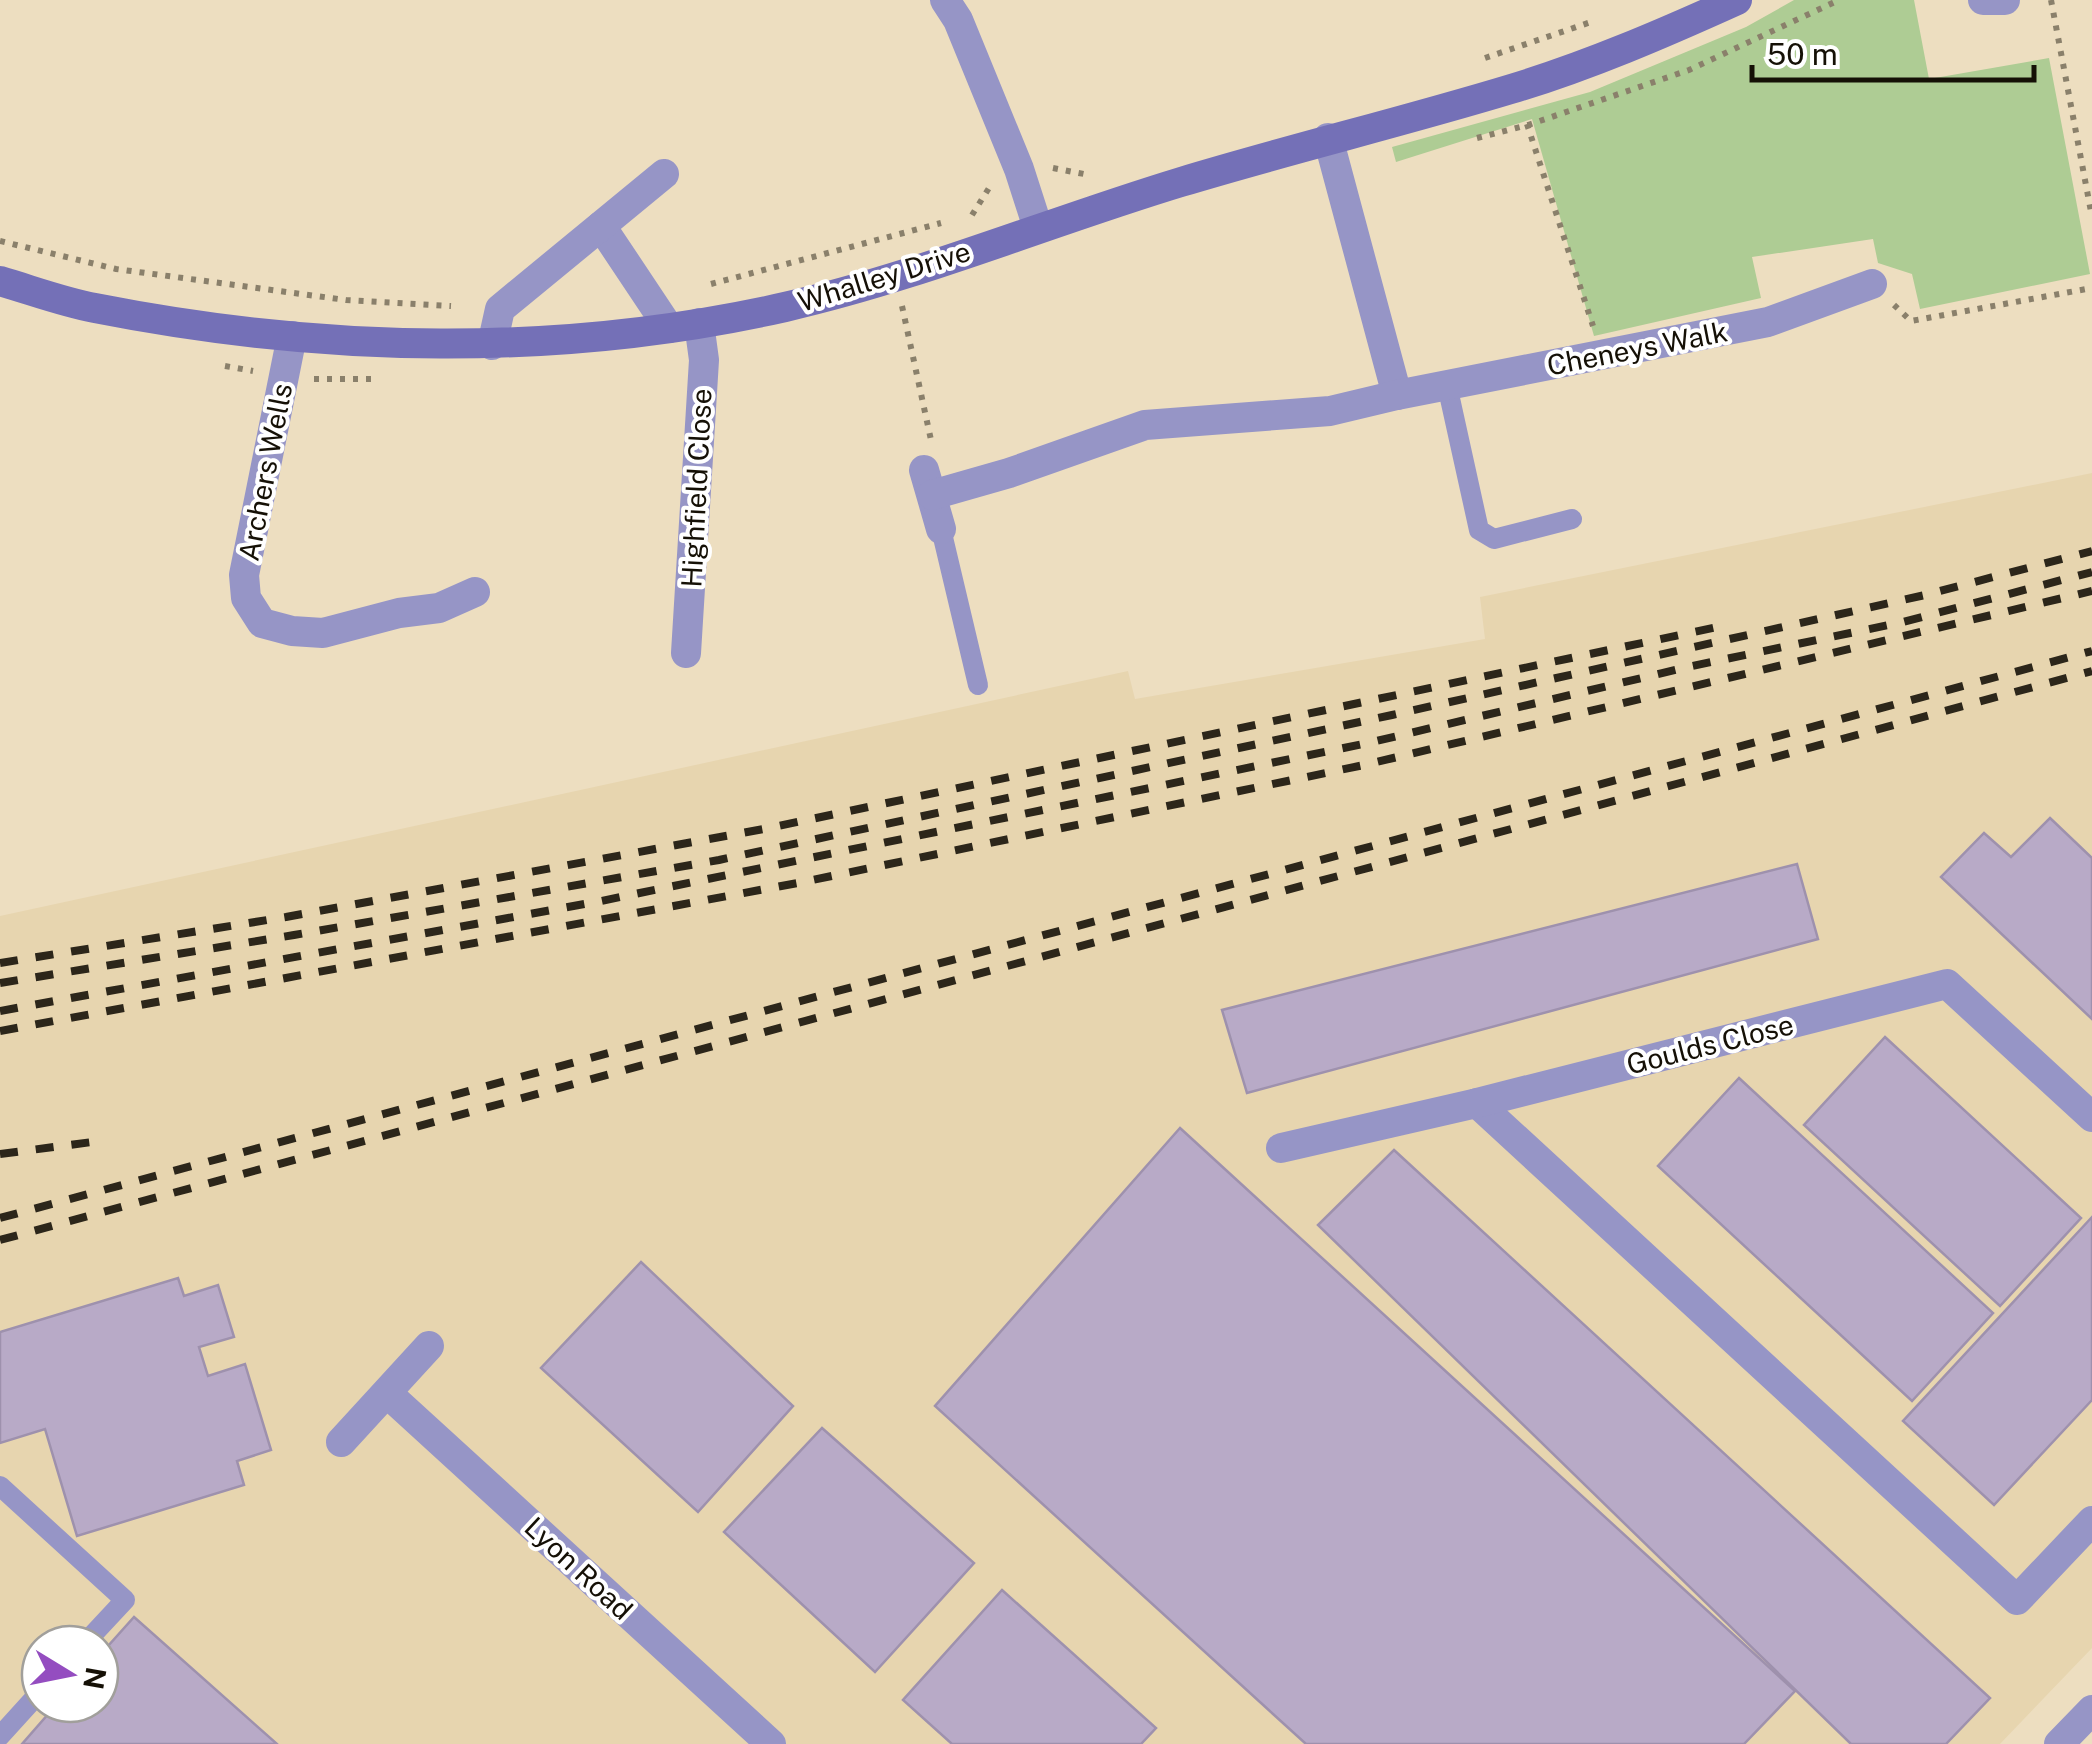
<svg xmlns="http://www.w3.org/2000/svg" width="2092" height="1744" viewBox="0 0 2092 1744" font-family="'Public Sans',sans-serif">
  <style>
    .built { fill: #e7d5af; fill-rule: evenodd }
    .green { fill: #aecc94 }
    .building { fill: #b8aac7; stroke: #9e91ad; stroke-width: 2.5 }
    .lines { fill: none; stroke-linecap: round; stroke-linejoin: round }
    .path { stroke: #8a806b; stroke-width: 6; stroke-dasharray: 5 8; stroke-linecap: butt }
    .lane { stroke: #9695c6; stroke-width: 20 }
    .street { stroke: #9695c6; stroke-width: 30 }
    .secondary { stroke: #7470b7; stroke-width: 30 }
    .rail { stroke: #2c261a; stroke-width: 8; stroke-dasharray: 18 18; stroke-linecap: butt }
    .labels { text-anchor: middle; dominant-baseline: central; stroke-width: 8; stroke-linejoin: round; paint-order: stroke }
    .street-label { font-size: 28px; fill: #151006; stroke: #fff }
  </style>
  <rect width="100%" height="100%" fill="#eddec0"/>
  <path class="built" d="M2092,473v1175l-92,96h-2000v-828l1128,-245 7,28 350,-60 -5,-42zM40,1644h60v60h-60z"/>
  <path class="green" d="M1794,0h120l15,79 120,-21 41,216 -170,35 -8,-35 -34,-11 -5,-24 -121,18 9,41 -167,38 -62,-217 -136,43 -4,-15 198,-55 156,-65z"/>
  <g class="building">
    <path d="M2050,818l42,40v161l-151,-142 43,-44 27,24z"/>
    <path d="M1797,864l21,75 -571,154 -25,-83z"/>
    <path d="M1885,1037l196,181 -81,88 -196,-181z"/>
    <path d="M1739,1078l254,235 -81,88 -254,-235z"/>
    <path d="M1180,1128l615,563 -51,53h-438l-371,-338z"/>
    <path d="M1394,1150l596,548 -44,46h-95l-533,-519z"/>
    <path d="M2092,1217v183l-98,105 -91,-84z"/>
    <path d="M641,1262l152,144 -95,106 -157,-144z"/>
    <path d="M178,1278l6,18 34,-11 16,52 -35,10 9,29 37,-12 26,86 -34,11 7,24 -167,51 -32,-107 -45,14v-111z"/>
    <path d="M822,1428l152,135 -99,109 -151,-140z"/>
    <path d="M1002,1590l154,138 -15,16h-189l-49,-44z"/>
    <path d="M134,1617l143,127h-255l35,-40h43v-49z"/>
  </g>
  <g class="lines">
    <g class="path">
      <path d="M2051,0l41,217"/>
      <path d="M1485,58l106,-36"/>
      <path d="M1527,124l66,202"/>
      <path d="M1477,138l51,-13 161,-55 150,-70"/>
      <path d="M1053,168l36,7"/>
      <path d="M972,215l17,-27"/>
      <path d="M0,241l116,28 230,31 105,6"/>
      <path d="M711,284l230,-61"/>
      <path d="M1894,305l17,16 181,-33"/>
      <path d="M902,306l29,134"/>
      <path d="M225,366l28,5"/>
      <path d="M314,379h63"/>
    </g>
    <g class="lane">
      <path d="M1447,385l32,145 15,9 78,-20"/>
      <path d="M941,529l37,156"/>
      <path d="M0,1486l125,114 -41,44"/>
      <path d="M0,1736l40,-44"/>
    </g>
    <g class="street">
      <path d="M945,0l13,20 61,149 19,59"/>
      <path d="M1983,0h22"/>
      <path d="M1328,138l69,257"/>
      <path d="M601,226l68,102"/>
      <path d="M292,336l-48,239 2,23 16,25 30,8 31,2 76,-20 40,-5 36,-16"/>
      <path d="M492,345l8,-36 164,-135"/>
      <path d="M924,470l17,59"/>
      <path d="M932,495l77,-22 136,-48 185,-14 67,-16 371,-73 104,-38"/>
      <path d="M686,653l18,-293 -5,-37"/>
      <path d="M1477,1103l540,497 75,-79"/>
      <path d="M1281,1148l196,-45 470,-119 145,133"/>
      <path d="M387,1393l384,351"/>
      <path d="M341,1442l88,-96"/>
      <path d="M2059,1744l33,-34"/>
    </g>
    <path class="secondary" d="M0,281c31,9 63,21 95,27 228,45 463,50 690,-1 135,-31 264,-85 396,-125 109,-33 221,-60 330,-93 77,-23 153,-56 226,-89"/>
    <g class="rail">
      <path d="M0,963l286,-46 483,-89 953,-202"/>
      <path d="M0,983l294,-48 425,-75 673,-145 533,-120 167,-44"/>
      <path d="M0,1011l601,-110 767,-158 324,-77 211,-44 189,-50"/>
      <path d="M0,1031l803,-149 561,-117 728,-174"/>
      <path d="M0,1154l100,-13"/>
      <path d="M0,1218l2092,-567"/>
      <path d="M0,1240l2092,-569"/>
    </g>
  </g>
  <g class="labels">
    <g class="street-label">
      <text transform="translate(884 276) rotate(-17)">Whalley Drive</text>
      <text transform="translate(1637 348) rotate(-11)">Cheneys Walk</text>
      <text transform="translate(265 472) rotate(-79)">Archers Wells</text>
      <text transform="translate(696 488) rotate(-87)">Highfield Close</text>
      <text transform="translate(1710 1044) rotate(-14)">Goulds Close</text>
      <text transform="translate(579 1568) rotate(43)">Lyon Road</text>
    </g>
  </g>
  <g transform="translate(70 1674) rotate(100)"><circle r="48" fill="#ffffff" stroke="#a19f9b" stroke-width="2.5"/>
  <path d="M0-8L18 38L0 25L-18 38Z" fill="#944dc0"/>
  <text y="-15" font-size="28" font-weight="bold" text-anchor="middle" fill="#151006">N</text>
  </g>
  <path d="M1752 65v15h282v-15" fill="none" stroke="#151006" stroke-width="5"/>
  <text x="1767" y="65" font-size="30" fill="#151006" stroke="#ffffff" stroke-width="8" paint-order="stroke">50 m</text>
</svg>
